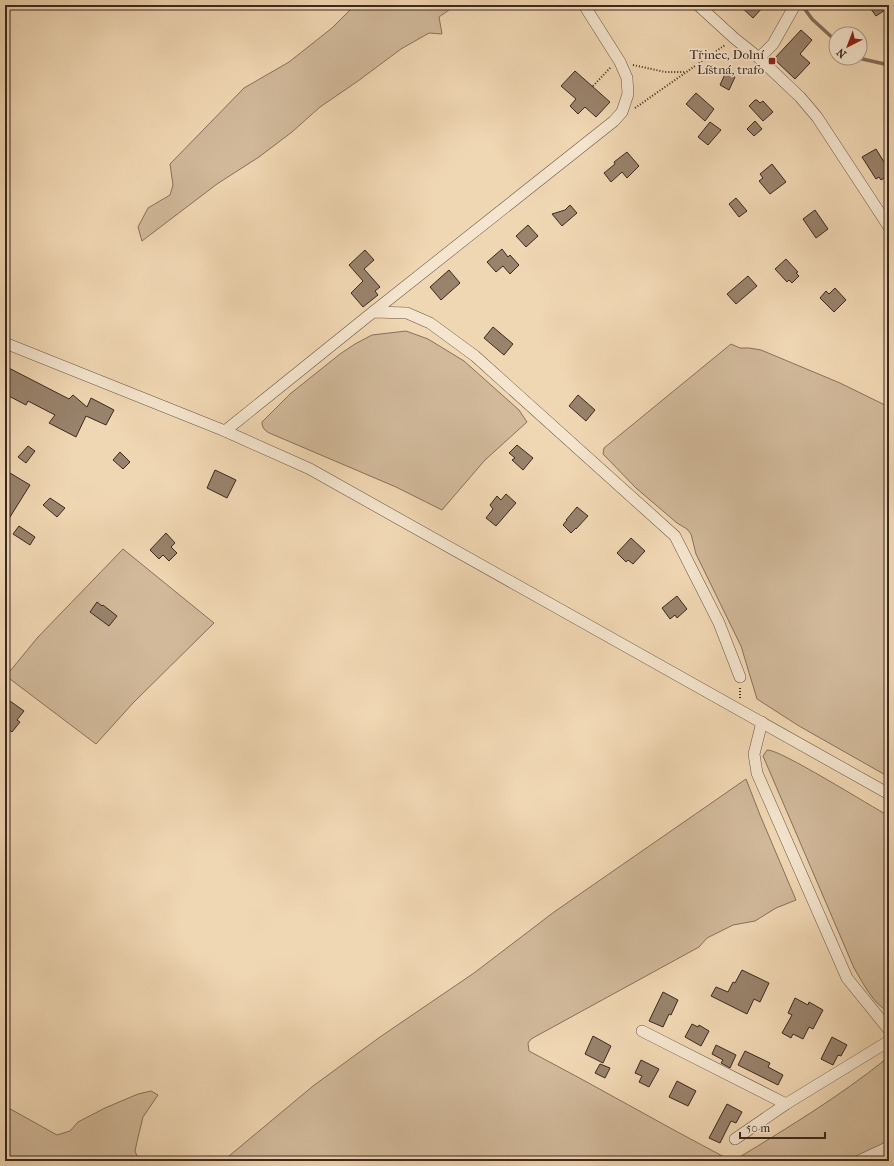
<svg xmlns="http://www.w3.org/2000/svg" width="894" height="1166" viewBox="0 0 894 1166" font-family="'IM FELL French Canon',serif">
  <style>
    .green { fill: #d1b99a; stroke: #86715c }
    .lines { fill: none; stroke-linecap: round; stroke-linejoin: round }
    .stream { stroke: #826e5a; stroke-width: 3.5 }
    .building { fill: #99836c; stroke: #3b291f }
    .minor-casing { stroke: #685444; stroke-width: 12 }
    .path { stroke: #3b291f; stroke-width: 2; stroke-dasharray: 1 2; stroke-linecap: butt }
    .minor { stroke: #f5e5ce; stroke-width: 11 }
    .poi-dot { fill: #8f2418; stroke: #f5e5ce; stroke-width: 1.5 }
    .labels { text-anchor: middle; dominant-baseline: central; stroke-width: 3.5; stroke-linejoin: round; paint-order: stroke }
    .poi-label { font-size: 13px; fill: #3b291f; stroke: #f5e5ce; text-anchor: end }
  </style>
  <rect width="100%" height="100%" fill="#f0d7b3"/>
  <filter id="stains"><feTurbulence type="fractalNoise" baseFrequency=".005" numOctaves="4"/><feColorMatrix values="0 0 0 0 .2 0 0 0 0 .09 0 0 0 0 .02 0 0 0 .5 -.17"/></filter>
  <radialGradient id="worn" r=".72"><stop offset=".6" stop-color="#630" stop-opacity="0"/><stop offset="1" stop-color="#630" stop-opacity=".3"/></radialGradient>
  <g class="green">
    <path d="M355,5h101l-17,12 3,17 -13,-1 -28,16 -43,32 -38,26 -28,25 -33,25 -42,27 -75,57 -4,-14 10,-19 22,-13 3,-10 -3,-21 74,-76 45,-26 43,-34z"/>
    <path d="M406,331l22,8 36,22 55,49 8,12 -42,38 -43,50 -46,-23 -122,-52c-7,-3 -12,-5 -12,-13l28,-28 50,-40 15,-10 17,-9z"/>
    <path d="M731,344l9,4h9l12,2 79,33 49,24v370l-90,-51 -42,-27 -16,-53 -45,-92 -5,-20 -4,-5 -10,-6 -41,-35 -33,-34 1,-6z"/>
    <path d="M123,549l91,74 -81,80 -37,41 -90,-68 32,-39z"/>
    <path d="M767,750c11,-2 105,57 122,66v196c-16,-8 -26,-29 -35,-44l-91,-212z"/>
    <path d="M746,779l14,36 36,85 -20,8 -21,13 -22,4 -26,13 -8,9 -168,92 -3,4 1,8c67,35 132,73 199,108l10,-1c51,-31 102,-62 148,-99l3,-1v87l-37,16h-629l90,-75 67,-49 94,-64 80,-61z"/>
    <path d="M151,1091l7,4 -15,22 -4,16 -4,18 4,10h-134v-55l52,29 13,-4 8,-9 27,-14 33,-14z"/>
  </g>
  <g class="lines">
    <g class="stream">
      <path d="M804,8l8,11 24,22"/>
      <path d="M858,58l31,7"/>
    </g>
  </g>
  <g class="building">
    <path d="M739,5h26l-12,13z"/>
    <path d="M868,5h13l4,5 -9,6z"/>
    <path d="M801,30l11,10 -12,14 10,9 -15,16 -21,-20z"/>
    <path d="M575,71l35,31 -14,15 -11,-10 -7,7 -8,-8 6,-7 -15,-13z"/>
    <path d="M726,72l9,5 -6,13 -9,-5z"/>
    <path d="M696,93l18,16 -9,12 -19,-17z"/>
    <path d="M755,100h2l3,3 3,-2 10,11 -10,9 -14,-15z"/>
    <path d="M755,121l7,8 -8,7 -7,-7z"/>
    <path d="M710,122l11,8 -13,15 -10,-8z"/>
    <path d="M876,149l13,21v5l-8,5 -2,-3 -3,2 -14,-22z"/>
    <path d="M627,152l12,14 -12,12 -5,-6 -11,10 -7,-9 11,-9 -1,-2z"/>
    <path d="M772,164l14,18 -16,12 -11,-13 4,-3 -3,-4z"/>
    <path d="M736,198l11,13 -8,6 -10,-13z"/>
    <path d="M570,205l7,8 -15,13 -10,-12 13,-4z"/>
    <path d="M815,210l13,19 -12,9 -13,-19z"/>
    <path d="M528,225l10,11 -12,11 -10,-11z"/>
    <path d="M502,249l6,8 2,-2 9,10 -9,9 -7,-8 -7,6 -9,-10z"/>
    <path d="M365,250l9,10 -10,9 16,18 -5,4 3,4 -15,12 -12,-14 12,-12 -14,-16z"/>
    <path d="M786,259l12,13 -2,1 3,3 -7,7 -3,-3 -2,2 -12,-13z"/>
    <path d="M449,270l11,13 -19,17 -11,-13z"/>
    <path d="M748,276l9,10 -21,18 -9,-10z"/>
    <path d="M835,288l11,12 -12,12 -14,-14 6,-7 3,3z"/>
    <path d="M493,327l20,17 -9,11 -20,-17z"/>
    <path d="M5,366l64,33 4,-4 14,12 4,-9 23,12 -8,15 -20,-9 -10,21 -27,-14 6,-8 -27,-14 -2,4 -21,-11z"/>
    <path d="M578,395l17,15 -9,11 -17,-15z"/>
    <path d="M517,445l16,13 -10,12 -11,-10 3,-2 -6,-5z"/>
    <path d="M28,446l7,5 -9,12 -8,-6z"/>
    <path d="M120,452l10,10 -7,7 -10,-9z"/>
    <path d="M5,470l25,15 -25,40z"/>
    <path d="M215,470l21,10 -9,18 -20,-10z"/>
    <path d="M506,494l10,9 -20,23 -10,-8 7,-9 -3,-4 7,-9 4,4z"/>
    <path d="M50,498l15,10 -8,9 -14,-12z"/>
    <path d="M577,507l11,9 -12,13v-1l-5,5 -8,-8 4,-5h-1z"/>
    <path d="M19,526l16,11 -5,8 -17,-11z"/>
    <path d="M166,533l9,10 -4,4 6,6 -8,8 -6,-6 -4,4 -9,-9z"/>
    <path d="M631,538l14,13 -12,13 -5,-4 -2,2 -9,-9z"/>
    <path d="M677,596l10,13 -10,9 -2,-3 -5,4 -8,-11z"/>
    <path d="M97,602l5,4 1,-1 14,11 -8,10 -19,-14z"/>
    <path d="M10,701l14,10 -7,9 3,2 -8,10 -7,-5v-19z"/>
    <path d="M742,970l27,13 -9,19 -6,-3 -7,15 -36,-18 5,-9 12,5 5,-10 2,1z"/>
    <path d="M663,992l15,8 -7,15 -2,-1 -6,13 -14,-6z"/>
    <path d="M795,998l13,7 1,-3 14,8 -10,19 -4,-2 -6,12 -10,-5 -2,4 -9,-5 10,-18 -4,-2z"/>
    <path d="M692,1024l6,3 1,-2 10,6 -8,15 -16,-9z"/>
    <path d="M593,1036l18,10 -8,17 -18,-9z"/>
    <path d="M832,1037l15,8 -6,11 -3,-1 -5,10 -12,-6z"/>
    <path d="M716,1045l20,10 -6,13 -9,-5 2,-3 -11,-6z"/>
    <path d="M745,1051l25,12 -2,4 15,8 -5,10 -40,-20z"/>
    <path d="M641,1060l18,9 -10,18 -10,-5 3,-6 -7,-3z"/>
    <path d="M600,1064l10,4 -5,10 -10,-5z"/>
    <path d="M677,1081l19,10 -8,15 -19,-9z"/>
    <path d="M727,1104l15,8 -6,11 -5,-2 -11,22 -11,-5z"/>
  </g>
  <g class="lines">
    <g class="minor-casing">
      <g id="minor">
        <path d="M698,5l36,33 25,20 41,39 17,20 72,110"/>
        <path d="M759,58l14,-14 22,-39"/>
        <path d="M373,312l241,-191 8,-9 6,-18 -1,-16 -7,-16 -36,-57"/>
        <path d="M5,343l220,88 85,38 579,325"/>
        <path d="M225,431l148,-119 34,1 23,10 45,33 200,180 44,87 21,54"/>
        <path d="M762,722l-8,32 3,19 90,205 42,52"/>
        <path d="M642,1031l144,73"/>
        <path d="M735,1139l51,-35 103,-63"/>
        <path d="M859,1161l30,-14"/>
      </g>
    </g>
    <g class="path">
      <path d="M633,65l32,7h19"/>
      <path d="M593,86l18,-19"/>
      <path d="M635,108l90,-63"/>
      <path d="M740,698v-11"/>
    </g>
    <use href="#minor" class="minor"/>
  </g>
  <rect class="poi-dot" x="768" y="57" width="8" height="8" rx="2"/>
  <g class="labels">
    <g class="poi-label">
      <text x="764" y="54">Třinec, Dolní<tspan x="764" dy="15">Líštná, trafo</tspan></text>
    </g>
  </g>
  <rect width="894" height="1166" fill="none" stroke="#f0d7b3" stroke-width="20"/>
  <rect x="6" y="6" width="882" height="1154" fill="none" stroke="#3b291f" stroke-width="2"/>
  <rect x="10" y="10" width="874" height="1146" fill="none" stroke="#3b291f"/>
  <g transform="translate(848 46) rotate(222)"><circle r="19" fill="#f5e5ce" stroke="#ab9a88"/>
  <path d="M0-3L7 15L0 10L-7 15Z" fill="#8f2418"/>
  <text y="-6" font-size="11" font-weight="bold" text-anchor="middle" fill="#3b291f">N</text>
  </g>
  <path d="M740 1132v6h85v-6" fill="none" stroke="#3b291f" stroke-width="2"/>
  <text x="746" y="1132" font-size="12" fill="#3b291f" stroke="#f5e5ce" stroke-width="3" paint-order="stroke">50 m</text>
  <rect width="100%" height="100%" filter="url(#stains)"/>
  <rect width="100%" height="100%" fill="url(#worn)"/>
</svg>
